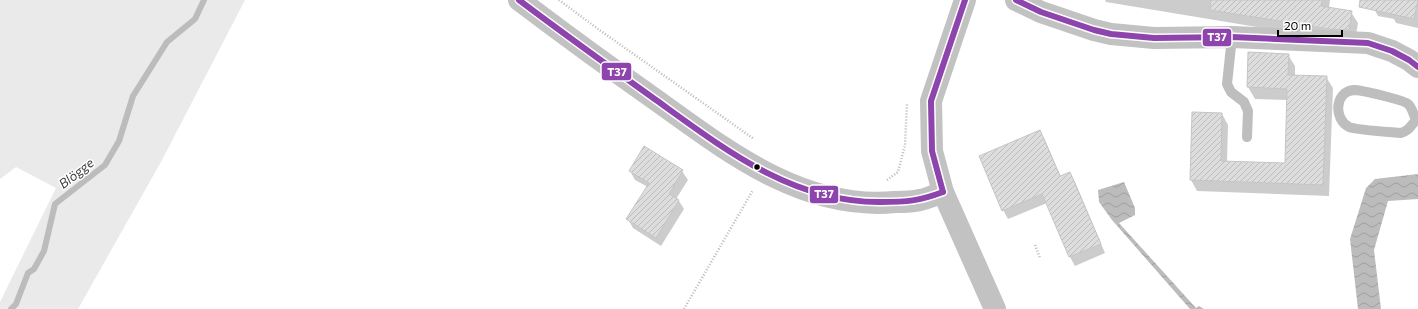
<svg xmlns="http://www.w3.org/2000/svg" width="1418" height="309" viewBox="0 0 1418 309" font-family="Commissioner,sans-serif">
  <style>
    .green { fill: #eaeaea }
    .water { fill: url(#water-waves) }
    .shadow { fill: #0003 }
    .lines { fill: none; stroke-linecap: round; stroke-linejoin: round }
    .stream { stroke: #bcbcbc; stroke-width: 6 }
    .building { fill: url(#building-hatch); stroke: #c5c5c5 }
    .path { stroke: #b8b8b8; stroke-width: 2.5; stroke-dasharray: 1 2; stroke-linecap: butt }
    .lane { stroke: #bebebe; stroke-width: 10 }
    .secondary { stroke: #c2c2c2; stroke-width: 22 }
    .bus-1-casing { stroke: #fff; stroke-width: 9 }
    .bus-1 { stroke: #8e44ad; stroke-width: 6 }
    .bus-dot { fill: #000; stroke: #fff; stroke-width: 1.5 }
    .labels { text-anchor: middle; dominant-baseline: central; stroke-width: 3; stroke-linejoin: round; paint-order: stroke }
    .water-label { font-size: 13px; font-style: italic; fill: #414141; stroke: #fff }
    .line-badge { stroke: #fff; stroke-width: 1.5 }
    .badge-label { font-size: 11px; text-anchor: middle; font-weight: bold; fill: #fff }
  </style>
  <defs>
    <pattern id="water-waves" width="16" height="10" patternUnits="userSpaceOnUse"><rect width="16" height="10" fill="#bcbcbc"/><path d="M0 5q4-4 8 0t8 0" fill="none" stroke="#a0a0a0"/></pattern>
    <pattern id="building-hatch" width="6" height="6" patternUnits="userSpaceOnUse"><rect width="6" height="6" fill="#ddd"/><path d="M-1 1l2-2M0 6l6-6M5 7l2-2" fill="none" stroke="#bcbcbc"/></pattern>
  </defs>
  <rect width="100%" height="100%" fill="#fff"/>
  <path class="green" d="M0,0h245l-83,160 -84,149h-78v-7l56,-114 -40,-21 -16,12z"/>
  <g class="water">
    <path d="M1418,174v25l-30,2 -14,49 7,59h-23l-8,-70 16,-51 9,-9z"/>
    <path d="M1124,182l11,26v7l-16,8 77,85 3,-2 5,3h-14l-78,-89 -13,-18 -1,-12z"/>
  </g>
  <g class="shadow">
    <path d="M1105,0h225l-1,8 22,4 7,11 -3,18 -19,-1 -230,-38z"/>
    <path d="M1375,0h43v28l-22,-5 -2,-4 -16,-3 -5,-9z"/>
    <path d="M1249,54l39,1 7,11v10l31,1 7,11 -4,108 -132,-5 -6,-11 31,-66 6,11 -1,37 59,2 2,-64 -33,-1 -7,-12z"/>
    <path d="M1040,131l5,9 16,37 9,-4 5,9 30,71 -30,13 -5,-9 -23,-54 -39,16 -5,-9z"/>
    <path d="M644,148l38,23 6,9 -12,19 3,2 5,8 -23,37 -28,-18 -5,-9 20,-32 -13,-7 -5,-9z"/>
  </g>
  <g class="lines">
    <path class="stream" d="M11,309l5,-5 12,-31 6,-4 10,-18 11,-47 50,-39 14,-24 14,-45 34,-54 28,-23 9,-19"/>
  </g>
  <g class="building">
    <path d="M1211,0h111l-1,6 31,5 -3,19 -20,-1 -119,-19z"/>
    <path d="M1360,0h58l-4,19 -55,-12z"/>
    <path d="M1248,52l41,2 -1,21 39,1 -4,109 -133,-5 2,-68 30,1 -1,48 64,2 2,-74 -40,-2z"/>
    <path d="M1040,130l20,46 10,-4 31,72 -32,13 -27,-63 -40,17 -23,-55z"/>
    <path d="M644,146l39,24 -14,24 10,6 -23,38 -30,-19 23,-36 -20,-12z"/>
  </g>
  <g class="lines">
    <g class="path">
      <path d="M559,0l39,29 156,110"/>
      <path d="M887,180l11,-8 7,-27 2,-42"/>
      <path d="M1035,245l5,13"/>
      <path d="M684,309l69,-119"/>
    </g>
    <g class="lane">
      <path d="M1232,37l-5,47 4,8 13,10 4,9 -1,26"/>
      <path d="M1416,120c-2,-4 -4,-13 -8,-16 -4,-4 -47,-14 -54,-14 -19,1 -21,29 -5,37 7,3 41,5 52,6 11,-3 9,-9 17,-14"/>
    </g>
    <g class="secondary">
      <path d="M519,0c45,34 90,67 137,100 71,51 147,111 239,102 8,0 17,0 25,-2 7,-1 15,-5 23,-8"/>
      <path d="M965,0l-34,101 1,50 11,41 52,117"/>
      <path d="M1016,0l25,12 53,18 17,4 43,4 78,-1 136,6 24,8 17,9 9,7"/>
    </g>
    <g class="bus-1-casing">
      <g id="bus-1">
        <path d="M519,0c45,34 91,67 137,100 68,49 137,103 225,102 26,0 38,-1 62,-10"/>
        <path d="M1016,0l25,12 53,18 17,4 43,4 78,-1 136,6 24,8 17,9 9,7"/>
        <path d="M943,192l-11,-41 -1,-50 34,-101"/>
      </g>
    </g>
    <use href="#bus-1" class="bus-1"/>
  </g>
  <circle class="bus-dot" cx="757" cy="167" r="3.5"/>
  <g class="labels">
    <g class="water-label">
      <text transform="translate(76 173) rotate(-38)">Blögge</text>
    </g>
  </g>
  <g class="line-badge">
    <rect x="1202" y="28" width="30" height="19" rx="4" fill="#8e44ad"/>
    <rect x="601" y="62" width="31" height="19" rx="4" fill="#8e44ad"/>
    <rect x="809" y="185" width="30" height="19" rx="4" fill="#8e44ad"/>
  </g>
  <g class="badge-label">
    <text x="1217" y="41">T37</text>
    <text x="617" y="76">T37</text>
    <text x="824" y="198">T37</text>
  </g>
  <path d="M1278 30v6h64v-6" fill="none" stroke="#000000" stroke-width="2"/>
  <text x="1284" y="30" font-size="12" fill="#000000" stroke="#ffffff" stroke-width="3" paint-order="stroke">20 m</text>
</svg>
